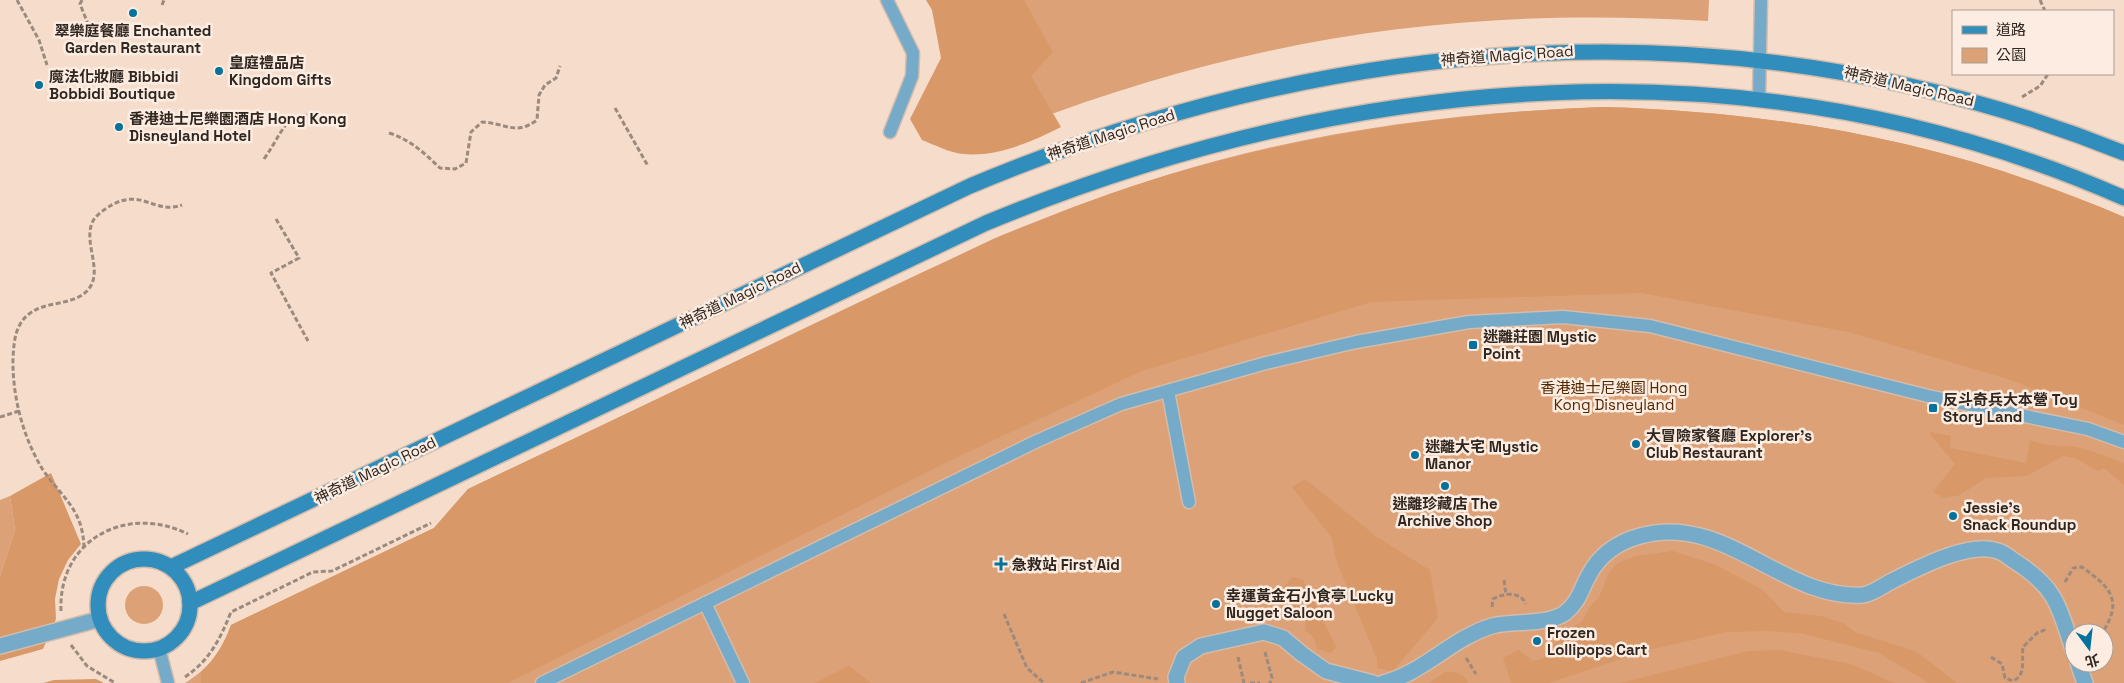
<svg xmlns="http://www.w3.org/2000/svg" width="2124" height="683" viewBox="0 0 2124 683" font-family="'Space Grotesk','Noto Sans TC',sans-serif">
  <style>
    .green { fill: #dca176; fill-rule: evenodd }
    .forest { fill: #d89868 }
    .lines { fill: none; stroke-linecap: round; stroke-linejoin: round }
    .lane-casing { stroke: #d2bcac; stroke-width: 15 }
    .street-casing { stroke: #d2bcac; stroke-width: 18 }
    .secondary-casing { stroke: #d2bcac; stroke-width: 18 }
    .path { stroke: #9b8a7d; stroke-width: 3; stroke-dasharray: 5 2.5; stroke-linecap: butt }
    .lane { stroke: #75aac9; stroke-width: 12 }
    .street { stroke: #75aac9; stroke-width: 15 }
    .secondary { stroke: #318dbb; stroke-width: 15 }
    .poi-dot { fill: #05729d; stroke: #fcece1; stroke-width: 2 }
    .labels { text-anchor: middle; dominant-baseline: central; stroke-width: 5; stroke-linejoin: round; paint-order: stroke }
    .poi-label { font-size: 15px; font-weight: bold; fill: #2f261f; stroke: #fcece1; text-anchor: start }
    .street-label { font-size: 15px; fill: #2f261f; stroke: #fcece1 }
    .park-label { font-size: 15px; fill: #512700; stroke: #fcece1 }
  </style>
  <rect width="100%" height="100%" fill="#f6ddcb"/>
  <g class="green">
    <path d="M958,0h751l-1,21c-246,-15 -455,16 -686,104z"/>
    <path d="M1605,107c187,6 347,36 519,110v466h-1939c24,-15 36,-31 46,-58l203,-97 34,-39c114,-54 227,-108 341,-163 117,-56 233,-112 358,-151 142,-44 290,-63 438,-68zM2074,633h30v30h-30z"/>
    <path d="M10,496l5,34 -15,46v-76z"/>
    <circle cx="144" cy="605" r="19"/>
  </g>
  <g class="forest">
    <path d="M926,0h98l29,52 -22,24 30,51c-29,15 -64,30 -98,27 -13,-1 -28,-9 -41,-14l-12,-21 31,-61 -9,-48z"/>
    <path d="M1605,107c187,6 347,36 519,110v208l-113,-45 -162,-48 -208,-39 -270,9 -229,69 -195,91 -439,221h-307v-10c14,-15 23,-28 30,-48l203,-97 34,-39 525,-250c58,-24 117,-47 178,-65 142,-41 286,-62 434,-67z"/>
    <path d="M1930,432l21,4 -1,12 76,15 4,-23c16,6 22,6 38,6 13,0 43,12 56,18v21l-20,-17 -6,3 -23,-13 -12,-2 -36,20 -41,2 -26,17 -16,3 -11,-6 22,-28 -25,-30z"/>
    <path d="M51,473l30,71 -13,16 -9,19 -4,20 1,20 -13,30 -43,12v-85l15,-46 -5,-34z"/>
    <path d="M1305,479l72,58 53,33 8,48 -45,53 -16,-3v-9l-41,-99 -4,-22 -40,-51z"/>
    <path d="M1673,551l40,13 49,25 22,23 37,4 22,7 12,9 62,20 40,31h-28l-50,-30 -79,-20 -33,-2 -41,1 -81,19 -96,32h-38l-8,-25 16,-8 14,11 12,-3 5,-13 16,-8 6,-9 10,-7 7,-13 10,-11 11,-26 8,-8 18,-7z"/>
    <path d="M1292,577l11,3 33,67 -5,6 -14,-4 -3,-11 -9,-8 1,-10 -22,-22v-11z"/>
    <path d="M1779,650l72,14 43,19h-274l128,-32z"/>
    <path d="M849,666l22,17h-56z"/>
    <path d="M1445,672c11,0 19,0 23,11h-39z"/>
    <path d="M96,679l8,4h-61l11,-3z"/>
  </g>
  <g class="lines">
    <g class="lane-casing">
      <g id="lane">
        <path d="M887,0l26,53 -1,23 -22,56"/>
        <path d="M1759,100l2,-100"/>
        <path d="M1168,391l21,111"/>
        <path d="M705,603l38,80"/>
        <path d="M159,648l9,35"/>
        <path d="M542,683l495,-242 84,-37 145,-41 90,-21 113,-20 94,-5 87,9 282,71 156,32 36,13"/>
      </g>
    </g>
    <g class="street-casing">
      <g id="street">
        <path d="M0,646l100,-27"/>
        <path d="M2078,663l7,20"/>
        <path d="M1177,683l-1,-6 8,-20 17,-11 63,-14 19,6 19,16 24,17 47,12"/>
        <path d="M1383,683c40,-10 69,-45 109,-57 21,-6 54,0 73,-13 14,-11 16,-24 24,-38 11,-21 29,-33 51,-39 85,-24 142,64 223,59 9,-1 21,-10 29,-14 26,-13 77,-40 106,-30 7,2 14,9 21,13 40,27 40,45 55,88"/>
      </g>
    </g>
    <g class="secondary-casing">
      <g id="secondary">
        <circle cx="144" cy="605" r="46"/>
        <path d="M171,567l799,-381c374,-157 774,-186 1154,-33"/>
        <path d="M190,603l796,-380c365,-151 769,-188 1138,-25"/>
      </g>
    </g>
    <g class="path">
      <path d="M17,0l22,40 8,25"/>
      <path d="M82,0l-2,4 10,25 14,5"/>
      <path d="M2040,0l5,11"/>
      <path d="M162,5l2,-5"/>
      <path d="M2022,97l18,-11 8,-12"/>
      <path d="M615,108l33,58"/>
      <path d="M389,133c22,7 35,20 51,35l15,1 11,-6 5,-31 11,-10c23,1 34,14 55,-2l2,-25 6,-10 11,-7 4,-12"/>
      <path d="M264,159c24,-34 20,-53 69,-40"/>
      <path d="M276,219l23,39 -28,15 37,68"/>
      <path d="M0,417l19,-6"/>
      <path d="M84,548c-1,-39 -21,-49 -41,-78 -20,-32 -31,-75 -30,-112 1,-17 2,-33 16,-44 15,-12 38,-9 53,-19 27,-18 -1,-51 11,-74 3,-6 12,-12 17,-15 32,-19 44,9 72,-1"/>
      <path d="M1504,580l2,15"/>
      <path d="M2065,582l8,-14 9,-1c28,20 42,33 20,66"/>
      <path d="M1492,607l1,-8c11,-6 27,-8 33,5"/>
      <path d="M61,611c-3,-72 66,-107 127,-77"/>
      <path d="M1004,614l23,54 17,15"/>
      <path d="M71,645l16,21 28,17"/>
      <path d="M1265,652l7,26 -2,5"/>
      <path d="M1238,657l6,26"/>
      <path d="M1991,657l11,7 3,14 8,3c14,-6 8,-22 10,-34l14,-14 10,-4"/>
      <path d="M1466,658l10,16"/>
      <path d="M185,677c25,-17 35,-38 46,-65l82,-40 19,-1 99,-48"/>
      <path d="M1081,683l32,-11 45,7"/>
      <path d="M1250,683h10"/>
    </g>
    <use href="#lane" class="lane"/>
    <use href="#street" class="street"/>
    <use href="#secondary" class="secondary"/>
  </g>
  <g class="poi-dot">
    <circle cx="133" cy="13" r="5"/>
    <circle cx="219" cy="71" r="5"/>
    <circle cx="39" cy="85" r="5"/>
    <circle cx="119" cy="127" r="5"/>
    <rect x="1468" y="340" width="10" height="10" rx="2.5"/>
    <rect x="1928" y="403" width="10" height="10" rx="2.5"/>
    <circle cx="1636" cy="444" r="5"/>
    <circle cx="1415" cy="455" r="5"/>
    <circle cx="1445" cy="486" r="5"/>
    <circle cx="1953" cy="516" r="5"/>
    <path d="M998.5 556.5h5v5h5v5h-5v5h-5v-5h-5v-5h5z"/>
    <circle cx="1216" cy="604" r="5"/>
    <circle cx="1537" cy="641" r="5"/>
  </g>
  <g class="labels">
    <g class="poi-label">
      <text x="133" y="30" text-anchor="middle">翠樂庭餐廳 Enchanted<tspan x="133" dy="17">Garden Restaurant</tspan></text>
      <text x="229" y="62">皇庭禮品店<tspan x="229" dy="17">Kingdom Gifts</tspan></text>
      <text x="49" y="76">魔法化妝廳 Bibbidi<tspan x="49" dy="17">Bobbidi Boutique</tspan></text>
      <text x="129" y="118">香港迪士尼樂園酒店 Hong Kong<tspan x="129" dy="17">Disneyland Hotel</tspan></text>
      <text x="1483" y="336">迷離莊園 Mystic<tspan x="1483" dy="17">Point</tspan></text>
      <text x="1943" y="399">反斗奇兵大本營 Toy<tspan x="1943" dy="17">Story Land</tspan></text>
      <text x="1646" y="435">大冒險家餐廳 Explorer's<tspan x="1646" dy="17">Club Restaurant</tspan></text>
      <text x="1425" y="446">迷離大宅 Mystic<tspan x="1425" dy="17">Manor</tspan></text>
      <text x="1445" y="503" text-anchor="middle">迷離珍藏店 The<tspan x="1445" dy="17">Archive Shop</tspan></text>
      <text x="1963" y="507">Jessie's<tspan x="1963" dy="17">Snack Roundup</tspan></text>
      <text x="1012" y="564">急救站 First Aid</text>
      <text x="1226" y="595">幸運黃金石小食亭 Lucky<tspan x="1226" dy="17">Nugget Saloon</tspan></text>
      <text x="1547" y="632">Frozen<tspan x="1547" dy="17">Lollipops Cart</tspan></text>
    </g>
    <g class="street-label">
      <text transform="translate(1507 55) rotate(-4)">神奇道 Magic Road</text>
      <text transform="translate(1909 86) rotate(13)">神奇道 Magic Road</text>
      <text transform="translate(1111 134) rotate(-18)">神奇道 Magic Road</text>
      <text transform="translate(740 295) rotate(-26)">神奇道 Magic Road</text>
      <text transform="translate(375 470) rotate(-26)">神奇道 Magic Road</text>
    </g>
    <g class="park-label">
      <text x="1614" y="387">香港迪士尼樂園 Hong<tspan x="1614" dy="17">Kong Disneyland</tspan></text>
    </g>
  </g>
  <rect x="1952" y="10" width="162" height="65" fill="#fcece1" stroke="#aa9d93"/>
  <rect x="1962" y="26" width="25" height="8" fill="#318dbb" stroke="#aa9d93"/>
  <text x="1996" y="35" font-size="15" fill="#2f261f">道路</text>
  <rect x="1962" y="48" width="25" height="15" fill="#dca176" stroke="#aa9d93"/>
  <text x="1996" y="60" font-size="15" fill="#2f261f">公園</text>
  <g transform="translate(2089 648) rotate(165)"><circle r="24" fill="#fcece1" stroke="#aa9d93"/>
  <path d="M0-4L9 19L0 12L-9 19Z" fill="#05729d"/>
  <text y="-8" font-size="14" font-weight="bold" text-anchor="middle" fill="#2f261f">北</text>
  </g>
</svg>
